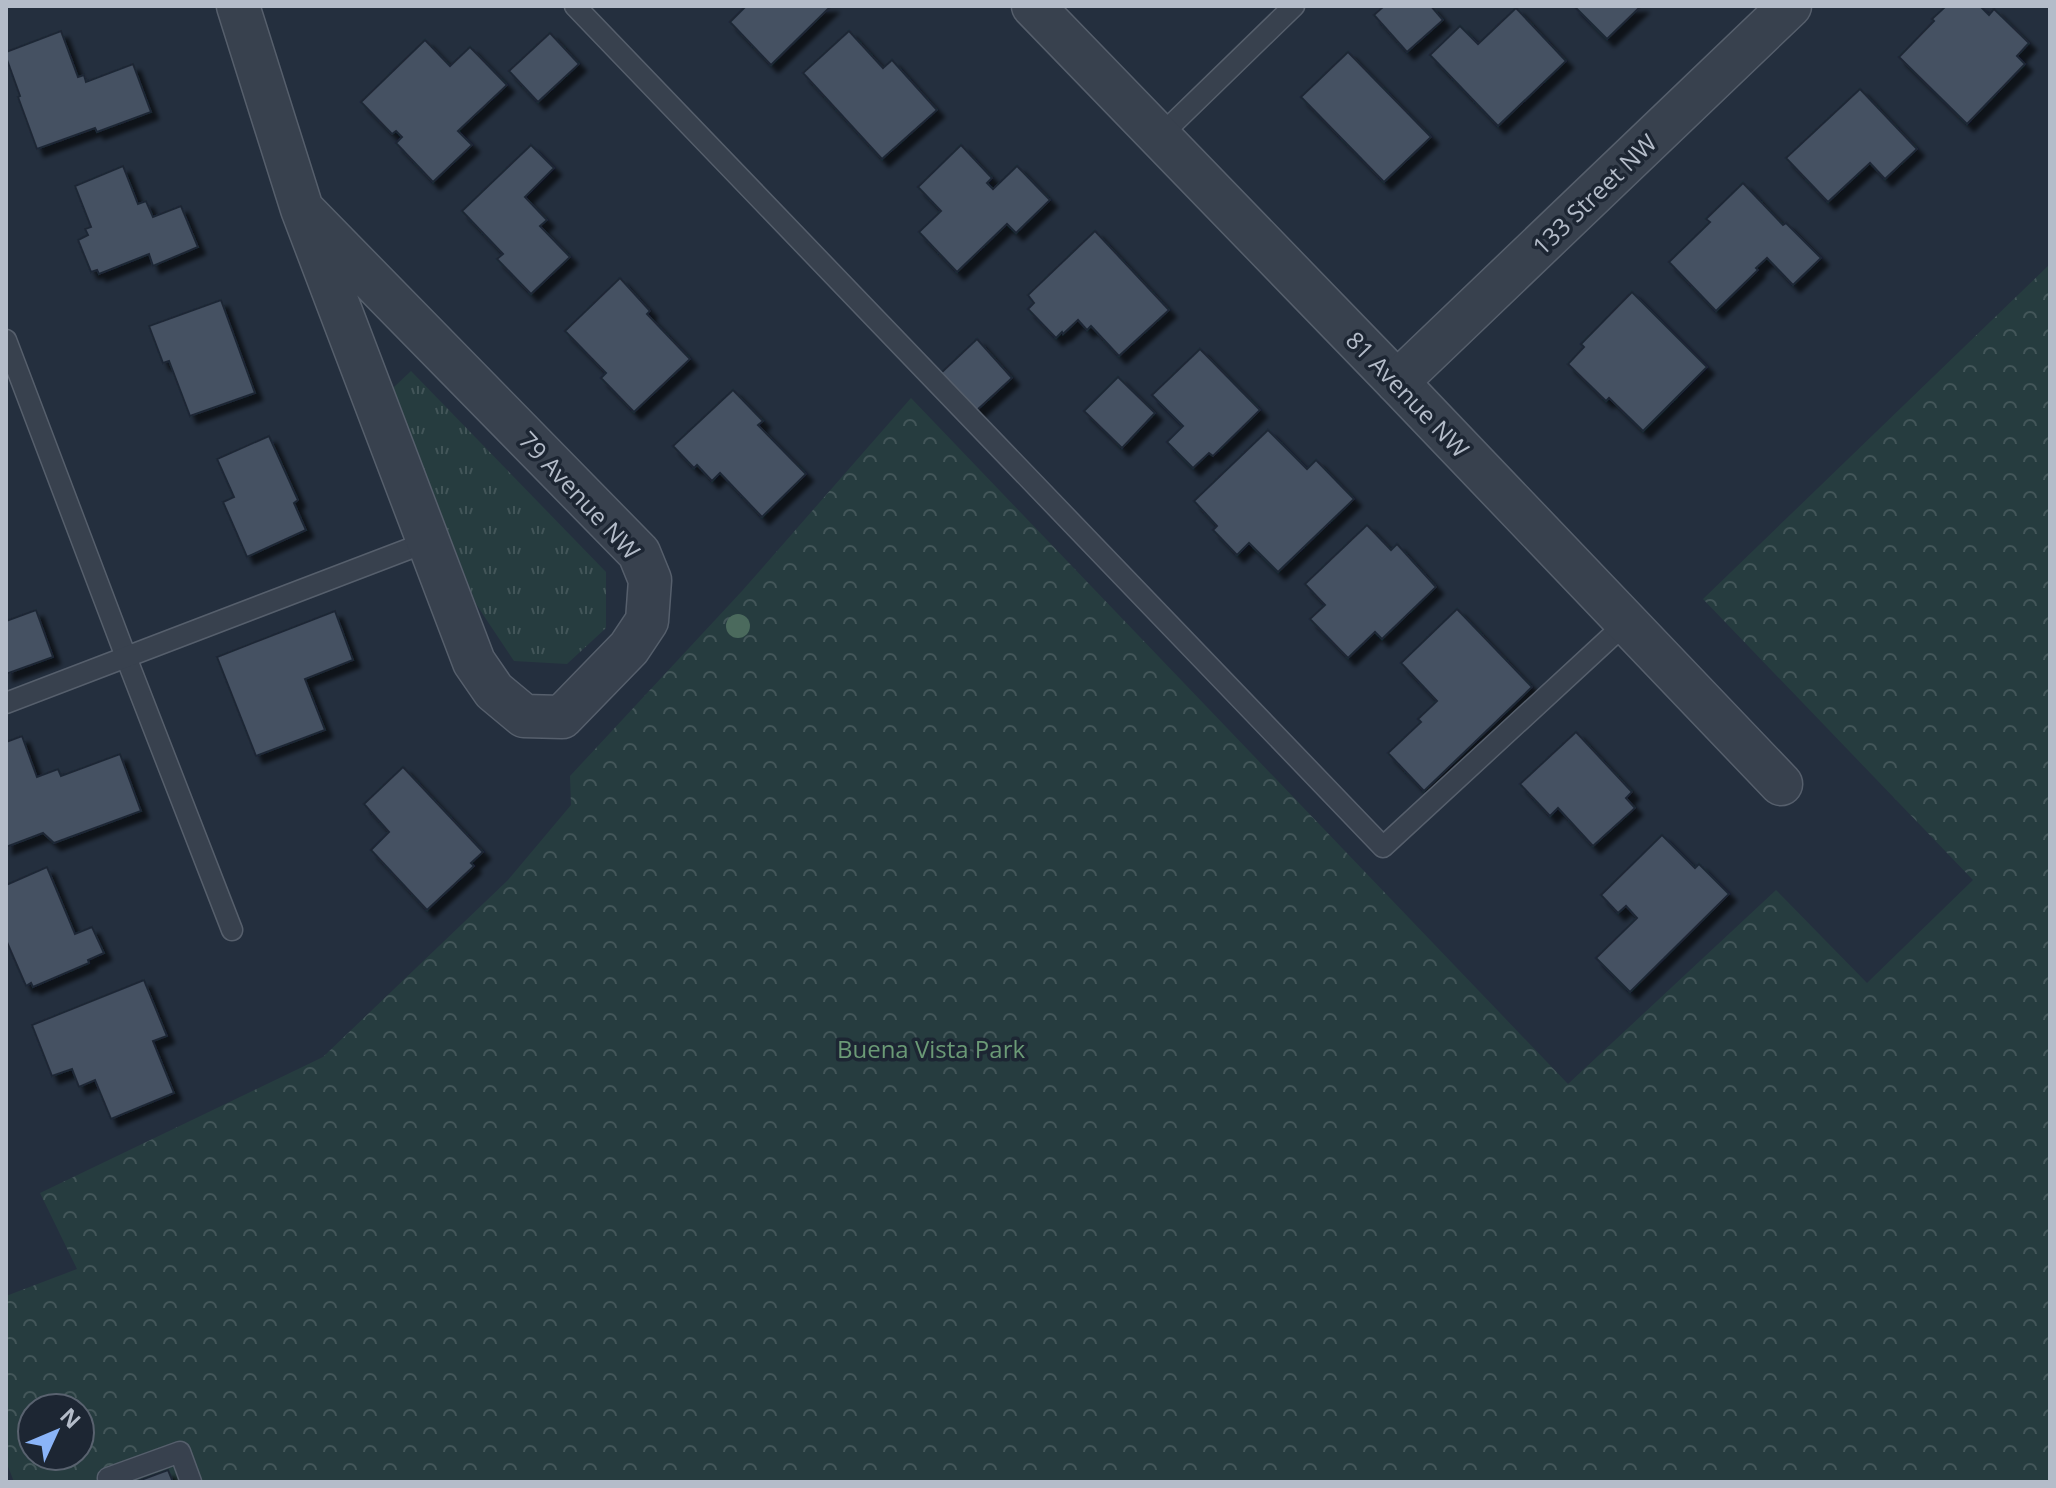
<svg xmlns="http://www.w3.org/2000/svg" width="2056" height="1488" viewBox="0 0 2056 1488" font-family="'Open Sans',sans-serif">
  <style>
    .grass { fill: url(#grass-tufts) }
    .forest { fill: url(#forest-crowns); fill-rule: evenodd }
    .building { fill: #455162; stroke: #1f2835; stroke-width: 2; filter: url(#shadow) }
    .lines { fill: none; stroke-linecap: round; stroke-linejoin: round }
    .service-casing { stroke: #565f6c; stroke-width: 23 }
    .minor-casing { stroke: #565f6c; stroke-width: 45 }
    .service { stroke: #38414e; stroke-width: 20 }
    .minor { stroke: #38414e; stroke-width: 42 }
    .tree { fill: #4b6a5d }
    .labels { text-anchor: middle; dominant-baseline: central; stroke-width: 7; stroke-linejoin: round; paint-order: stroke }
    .street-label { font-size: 24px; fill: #b4bcc9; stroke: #1d2633 }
    .park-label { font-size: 24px; fill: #6b9a76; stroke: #1d2633 }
  </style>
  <defs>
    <pattern id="grass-tufts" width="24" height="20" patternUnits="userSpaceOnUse" patternTransform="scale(2)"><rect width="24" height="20" fill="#263c3f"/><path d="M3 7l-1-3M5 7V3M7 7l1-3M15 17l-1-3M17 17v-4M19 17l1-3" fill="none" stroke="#435659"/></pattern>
    <pattern id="forest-crowns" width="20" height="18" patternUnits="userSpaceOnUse" patternTransform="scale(2)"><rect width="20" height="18" fill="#263c3f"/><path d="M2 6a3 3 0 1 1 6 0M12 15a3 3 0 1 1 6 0" fill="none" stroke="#435659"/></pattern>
    <filter id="shadow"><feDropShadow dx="7" dy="7" stdDeviation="2" flood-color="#0009"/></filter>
  </defs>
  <rect width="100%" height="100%" fill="#242f3e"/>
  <path class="grass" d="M411,371l195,201v56l-39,36 -53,-3 -38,-57 -83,-216z"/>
  <path class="forest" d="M2050,264v1218h-2036l-8,-21v-165l71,-27 -37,-76 283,-136 185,-177 63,-75 -1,-29 172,-185 169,-193 657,686 208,-194 91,93 106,-103 -270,-281zM32,1408h48v48h-48z"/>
  <g class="building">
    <path d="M746,6h85l-60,59 -41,-43z"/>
    <path d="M1384,6h47l12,14 -36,32 -33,-37z"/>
    <path d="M1574,6h67l-34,33z"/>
    <path d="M1946,6h34l9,9 5,-6 35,34 -12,13 8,8 -58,60 -68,-67 35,-36 -2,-2z"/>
    <path d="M1516,8l50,53 -68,65 -68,-71 30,-29 18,18z"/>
    <path d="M61,31l17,46 6,-2 2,7 47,-18 18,48 -54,20 -2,-4 -58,21 -19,-52 2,-1 -14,-39v-5z"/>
    <path d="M849,31l34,37 9,-8 45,50 -55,49 -79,-86z"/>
    <path d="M550,33l29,31 -41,38 -29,-31z"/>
    <path d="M425,40l25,26 20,-19 37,38 -49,46 14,14 -39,37 -37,-39 6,-6 -6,-6 -4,3 -31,-32z"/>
    <path d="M1348,52l83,85 -47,45 -83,-85z"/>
    <path d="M1860,89l57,60 -32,30 -15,-16 -42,39 -42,-44z"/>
    <path d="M531,145l23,23 -29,29 22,23 -7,6 30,31 -39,37 -34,-35 6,-5 -41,-43z"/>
    <path d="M961,145l31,33 -5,5 6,6 24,-23 33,34 -34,33 -9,-9 -50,48 -38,-40 22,-21 -23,-24z"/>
    <path d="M123,166l15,38 8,-3 7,16 28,-11 17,41 -45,19 -4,-12 -50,20 -2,-4 -6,2 -13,-32 10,-5 -3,-6 6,-2 -16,-41z"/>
    <path d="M1743,183l40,42 3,-2 35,35 -28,27 -26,-27 -11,10 2,2 -42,41 -47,-49 41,-40 -4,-3z"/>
    <path d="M1095,231l74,79 -50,46 -28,-30 -4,4 -9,-10 -15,14 -1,-2 -6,6 -28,-29 6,-6 -6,-8z"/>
    <path d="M620,278l30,33 -3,3 43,45 -56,53 -33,-34 5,-5 -41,-42z"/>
    <path d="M1632,292l75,75 -64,64 -34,-33 -3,3 -38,-37 16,-17 -3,-3z"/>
    <path d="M221,300l34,93 -65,23 -21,-55 -6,2 -14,-37z"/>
    <path d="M977,339l35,39 -36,33 -35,-38z"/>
    <path d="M1200,349l60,61 -47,46 -4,-3 -16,15 -26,-26 16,-16 -31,-31z"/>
    <path d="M1118,377l37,36 -33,35 -38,-37z"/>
    <path d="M733,390l30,31 -5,4 48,49 -44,43 -42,-44 -8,8 -15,-16 -3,3 -21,-22z"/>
    <path d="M1268,430l39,39 9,-9 38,39 -76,73 -29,-29 -12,12 -24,-25 4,-4 -23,-25z"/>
    <path d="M269,436l29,64 -4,3 12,27 -59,27 -24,-55 11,-5 -17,-38z"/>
    <path d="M1367,525l24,25 6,-6 39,43 -54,52 -7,-7 -27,26 -38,-39 15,-14 -20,-21z"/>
    <path d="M1457,609l75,78 -108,104 -36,-38 33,-31 -3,-3 19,-18 -36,-38z"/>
    <path d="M36,610l17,47 -47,17v-53z"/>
    <path d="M335,611l18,49 -48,19 20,51 -69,26 -39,-99z"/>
    <path d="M1576,732l56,60 -6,6 9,10 -42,38 -35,-38 -8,8 -30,-32z"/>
    <path d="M22,736l15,41 21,-8 3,7 59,-22 21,57 -87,32 -11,-10 -37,14v-105z"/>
    <path d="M403,767l80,85 -12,11 3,3 -47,44 -56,-60 18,-18 -25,-28z"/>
    <path d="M1662,835l33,33 4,-4 30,30 -99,98 -34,-34 41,-40 -11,-12 -8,7 -17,-18z"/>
    <path d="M47,867l28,67 17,-7 12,26 -16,7 1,3 -56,24 -2,-4 -5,3 -20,-46v-55z"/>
    <path d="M144,980l23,56 -14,5 21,52 -63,26 -16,-39 -16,7 -7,-18 -20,7 -20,-51z"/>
    <path d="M168,1470l5,12h-35v-1z"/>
  </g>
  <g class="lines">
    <g class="service-casing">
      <g id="service">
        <path d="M575,6l808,841 243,-224"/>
        <path d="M1159,137l135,-131"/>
        <path d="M6,340l120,317 106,273"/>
        <path d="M6,703l421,-161"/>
        <path d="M109,1482l-1,-4 72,-26 11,30"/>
      </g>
    </g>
    <g class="minor-casing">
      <g id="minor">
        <path d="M238,6l64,203 172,453 20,29 30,25 38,1 67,-69 18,-27 3,-41 -11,-27 -337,-344"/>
        <path d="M1033,6l364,376 384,402"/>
        <path d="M1397,382l393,-376"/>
      </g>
    </g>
    <use href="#service" class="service"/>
    <use href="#minor" class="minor"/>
  </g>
  <circle class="tree" cx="738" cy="626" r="12"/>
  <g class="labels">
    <g class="street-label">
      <text transform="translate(1594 194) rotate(-44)">133 Street NW</text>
      <text transform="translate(1408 394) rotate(46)">81 Avenue NW</text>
      <text transform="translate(580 495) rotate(47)">79 Avenue NW</text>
    </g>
    <g class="park-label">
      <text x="931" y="1048">Buena Vista Park</text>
    </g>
  </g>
  <rect width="2056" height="1488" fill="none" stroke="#b4bcc9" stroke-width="16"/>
  <g transform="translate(56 1432) rotate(46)"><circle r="38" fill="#1d2633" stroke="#59626f" stroke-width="2"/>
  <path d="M0-6L14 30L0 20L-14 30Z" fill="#8ab4f8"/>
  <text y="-12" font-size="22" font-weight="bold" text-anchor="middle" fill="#b4bcc9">N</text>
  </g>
</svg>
